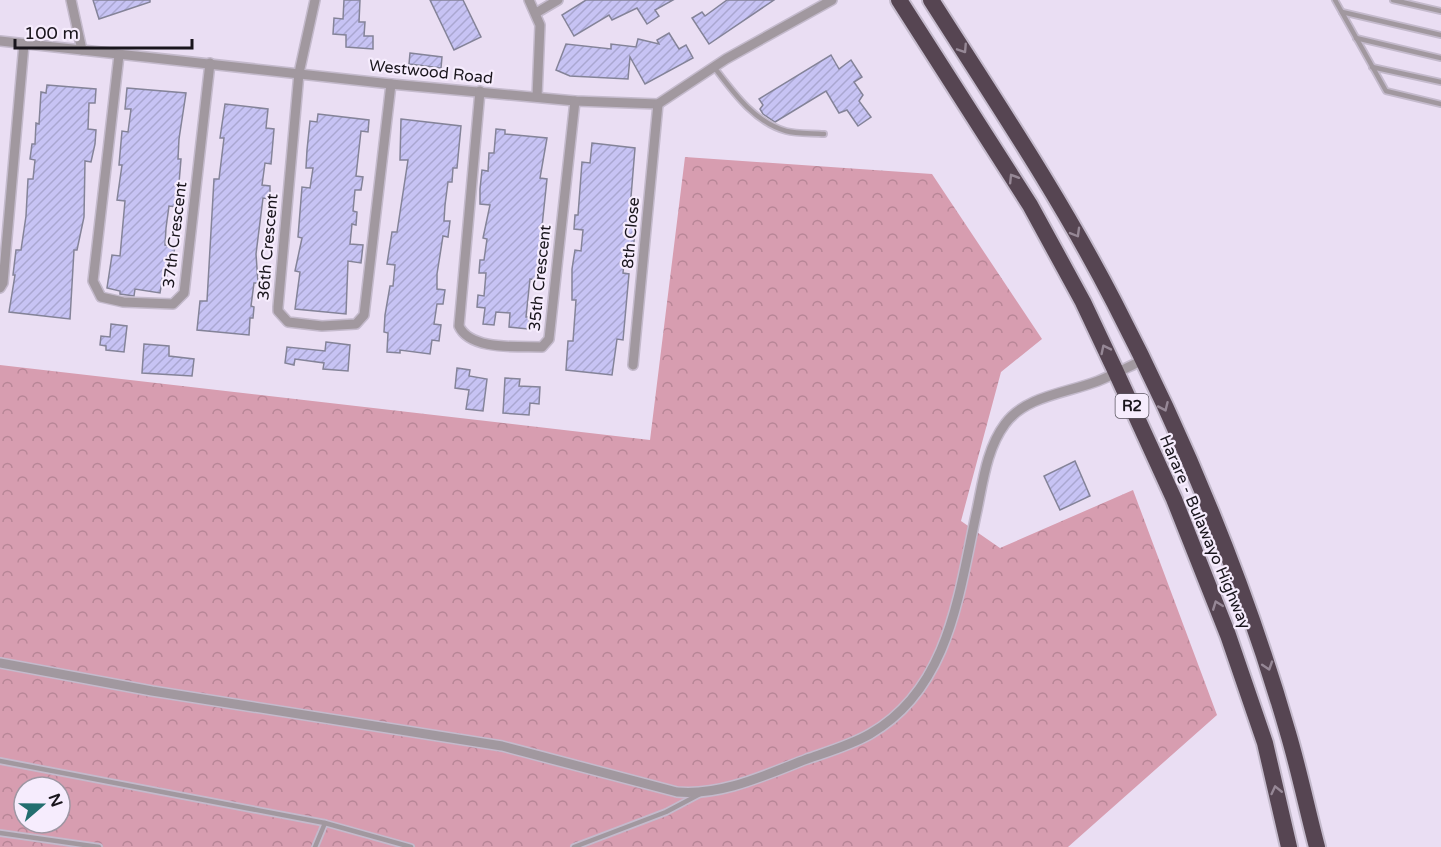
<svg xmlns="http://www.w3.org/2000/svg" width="1441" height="847" viewBox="0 0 1441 847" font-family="'Varela Round',sans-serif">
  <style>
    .forest { fill: url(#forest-crowns); fill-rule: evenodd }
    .building { fill: url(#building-hatch); stroke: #848398; stroke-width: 1.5 }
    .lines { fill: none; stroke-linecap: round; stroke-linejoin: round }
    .lane-casing { stroke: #c4bacc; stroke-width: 8 }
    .street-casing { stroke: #c4bacc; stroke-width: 12 }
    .highway-casing { stroke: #c4bacc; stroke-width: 20 }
    .lane { stroke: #a1989f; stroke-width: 4.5 }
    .street { stroke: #a1989f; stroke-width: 9 }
    .highway { stroke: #564552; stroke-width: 16 }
    .oneway { stroke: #968896 }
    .labels { text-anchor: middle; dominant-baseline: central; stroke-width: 4.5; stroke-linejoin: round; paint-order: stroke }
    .shield { fill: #f6ecfd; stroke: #5b5660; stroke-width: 1.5 }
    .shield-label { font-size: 15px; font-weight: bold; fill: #19151c }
    .street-label { font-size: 16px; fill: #19151c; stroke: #f6ecfd }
  </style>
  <defs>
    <pattern id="forest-crowns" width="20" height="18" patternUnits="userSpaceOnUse" patternTransform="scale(1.5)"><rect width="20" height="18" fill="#d79db0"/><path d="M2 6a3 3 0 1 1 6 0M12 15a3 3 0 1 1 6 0" fill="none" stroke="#b88697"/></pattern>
    <pattern id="building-hatch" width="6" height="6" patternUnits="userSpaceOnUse" patternTransform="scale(1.5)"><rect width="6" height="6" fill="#c7c3f4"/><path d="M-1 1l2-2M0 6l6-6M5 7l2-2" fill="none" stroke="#aaa7d1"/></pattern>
  </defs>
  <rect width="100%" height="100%" fill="#eadef3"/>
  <path class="forest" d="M685,157l247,17 110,165 -41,33 -40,149 39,27 133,-58 84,225 -149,132h-1068v-482l650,75zM24,787h36v36h-36z"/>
  <g class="building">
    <path d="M93,0h57v2l-51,17z"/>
    <path d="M344,0h16l-1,22h6l-1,14h9v13l-27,-2v-12l-13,-1 1,-16 9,1z"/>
    <path d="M430,0h33l18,37 -27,13z"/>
    <path d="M586,0h87l-18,10 4,6 -12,8 -10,-16 -25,12 -3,-5 -35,21 -12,-21z"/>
    <path d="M727,0h47l-65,44 -17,-26 10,-6 3,4z"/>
    <path d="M669,33l10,16 7,-4 7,13 -48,26 -15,-27 -2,22 -58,-3 -14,-6 10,-26 45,5v-5l25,3 2,-8 21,5 -2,-4z"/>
    <path d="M410,53l32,4 -1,11 -32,-4z"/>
    <path d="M831,55l8,14 12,-9 11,17 -8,5 9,13 -4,6 12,16 -13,9 -11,-16 -8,3 -13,-22 -51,31 -12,-8 -3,-5 3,-4 -4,-6z"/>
    <path d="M47,85l49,4 -1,14h-6l-1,26 8,1 -1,14 -4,18 -6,-1 -1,56 -7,33h-3l-4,69 -61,-7 6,-37h-2l3,-25h5l5,-34 2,-37h5l2,-19 -5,-1 2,-15h3l1,-21 3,1 2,-32 5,1z"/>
    <path d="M127,88l59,5 -7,46 -1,20h3l-4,48 -8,-1 -3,22 -1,17 10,1 -2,13 -4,-1 -2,18 -4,-1 -3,18 -25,-4 -1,7 -14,-2v-3l-13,-3 5,-33 8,1 5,-55 -8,-1 5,-35h-3l3,-34 6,1 3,-23h-6z"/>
    <path d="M225,104l43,5 -2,19 8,1 -3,35 -6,-1 -3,22 8,1v13l-7,-1 -7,56 2,29h-4l-3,23 3,1 -1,11h-3l-1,17 -52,-5 3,-29h7l7,-122h5l5,-41h-4z"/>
    <path d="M318,114l51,6 -1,12 -7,-1 -5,45 7,1 -2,13h-6l-2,21 4,1 -1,13 -4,-1 -2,20 13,1 -2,18 -13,-2 -2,53 -51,-5 5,-37 -5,-1 7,-33 -4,-1 4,-50 8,1 3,-20h-7l1,-18 3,-29 7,1z"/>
    <path d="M401,119l60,7 -4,42h-4l-1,14h-4l-3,23 -1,16h6l-2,16 -5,-1 -6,38v15l8,1 -2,14h-6l-3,20 7,1 -2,16 -7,-1 -2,14 -30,-4v3l-13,-1 1,-19 -4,-1 1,-17 5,-29h3l2,-21 -8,-1 5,-32h5l11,-72h-8z"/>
    <path d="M496,129l9,1v4l42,4 -7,40 7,1 -9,85h3l-1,16 -10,-1 -4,38h4l-2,12 -19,-2 1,-14 -14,-1 -2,13 -11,-1 2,-16 -8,-1 1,-12 6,1 2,-23h-7l1,-13h4l3,-21 -4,-1 7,-33 -10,-1v-15l2,-19 6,1 1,-18h5z"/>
    <path d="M592,143l43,5 -6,73 7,1 -3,29 -8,-1 -2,23 6,1 -6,66 -6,-1 -5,36 -46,-5 2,-29h5l3,-41h-4v-31l3,-19 6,1 2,-21 -9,-1 1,-14h3l4,-53 8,1z"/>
    <path d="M111,324l16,2 -3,26 -18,-2v-4l-6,-1 1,-9 9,1z"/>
    <path d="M326,342l24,3 -2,26 -25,-2 1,-6 -29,-4 -1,6 -9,-2 2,-16 38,4z"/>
    <path d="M144,344l25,2v10l25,3 -2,17 -50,-3z"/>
    <path d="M457,368l13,2 -1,6 18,3 -4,32 -17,-2 3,-19 -14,-2z"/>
    <path d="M505,378l15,1 -1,7 21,1 -1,17 -9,-1 -1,12 -26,-2z"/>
    <path d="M1075,461l15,35 -30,14 -16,-34z"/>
  </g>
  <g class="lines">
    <g class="lane-casing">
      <g id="lane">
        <path d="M1335,0l51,91 55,13"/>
        <path d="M1393,0l48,11"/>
        <path d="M1342,12l99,23"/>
        <path d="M1356,38l85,20"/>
        <path d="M714,67c19,25 40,55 72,64 11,3 26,2 38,3"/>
        <path d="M1372,67l69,15"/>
        <path d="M0,761l325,62 86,24"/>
        <path d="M0,833l99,14"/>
        <path d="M315,847l10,-24"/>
        <path d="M574,847l92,-35 34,-18"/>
      </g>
    </g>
    <g class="street-casing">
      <g id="street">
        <path d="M71,0l11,50"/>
        <path d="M315,0l-16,73 -21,234v4l10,11 34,4 34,-2 8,-9 27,-231"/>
        <path d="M529,0l11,25 -3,72"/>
        <path d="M536,13l22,-13"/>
        <path d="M0,41l391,43 184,17 83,3 68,-45 106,-59"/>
        <path d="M119,55l-26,226 8,16 22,5 50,2 11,-11 26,-230"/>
        <path d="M480,91l-21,235c11,25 60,20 83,21l7,-8 26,-238"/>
        <path d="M0,288l3,-5 21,-239"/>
        <path d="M633,365l25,-261"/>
        <path d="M0,663l152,28 350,55 175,46c45,4 88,-17 130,-33 20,-7 44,-14 63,-25 80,-46 89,-142 107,-224 6,-29 10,-62 28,-86 20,-28 62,-31 93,-43 15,-6 30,-14 45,-21"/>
      </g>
    </g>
    <g class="highway-casing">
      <g id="highway">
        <path d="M899,0l131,205 53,97 33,70 58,127 54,136 37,108 24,104"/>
        <path d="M931,0c63,99 129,197 183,302 71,137 131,282 174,431 11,37 19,76 29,114"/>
      </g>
    </g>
    <use href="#lane" class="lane"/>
    <use href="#street" class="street"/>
    <use href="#highway" class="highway"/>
  </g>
  <defs><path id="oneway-chevron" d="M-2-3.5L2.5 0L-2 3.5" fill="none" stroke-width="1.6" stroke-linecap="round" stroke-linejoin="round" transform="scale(1.5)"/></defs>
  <g class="oneway">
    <use href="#oneway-chevron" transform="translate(963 49) rotate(57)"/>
    <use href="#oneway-chevron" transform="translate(1013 178) rotate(-122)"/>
    <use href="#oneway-chevron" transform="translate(1076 233) rotate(60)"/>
    <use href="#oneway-chevron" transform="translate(1105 349) rotate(-116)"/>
    <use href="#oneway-chevron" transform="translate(1164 407) rotate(66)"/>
    <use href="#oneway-chevron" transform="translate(1217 605) rotate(-111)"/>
    <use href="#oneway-chevron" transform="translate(1268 666) rotate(72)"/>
    <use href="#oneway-chevron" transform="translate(1276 790) rotate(-103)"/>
  </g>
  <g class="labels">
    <rect class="shield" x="1115.5" y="394" width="33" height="24" rx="4.5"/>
    <g class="shield-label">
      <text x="1132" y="406">R2</text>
    </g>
    <g class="street-label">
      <text transform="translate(431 72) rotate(6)">Westwood Road</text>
      <text transform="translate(631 233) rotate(-85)">8th Close</text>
      <text transform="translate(175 235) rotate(-83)">37th Crescent</text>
      <text transform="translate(268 247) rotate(-85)">36th Crescent</text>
      <text transform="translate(540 278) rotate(-84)">35th Crescent</text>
      <text transform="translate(1205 532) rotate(67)">Harare - Bulawayo Highway</text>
    </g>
  </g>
  <g transform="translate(42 805) rotate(70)"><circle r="28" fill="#f6ecfd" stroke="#9e96a3" stroke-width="1.5"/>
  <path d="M0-4.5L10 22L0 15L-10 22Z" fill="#236e6f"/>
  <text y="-9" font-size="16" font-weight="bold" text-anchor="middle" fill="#19151c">N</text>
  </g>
  <path d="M15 39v9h177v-9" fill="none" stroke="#19151c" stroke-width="3"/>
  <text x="24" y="39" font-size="18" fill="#19151c" stroke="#f6ecfd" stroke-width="4.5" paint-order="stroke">100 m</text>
</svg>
